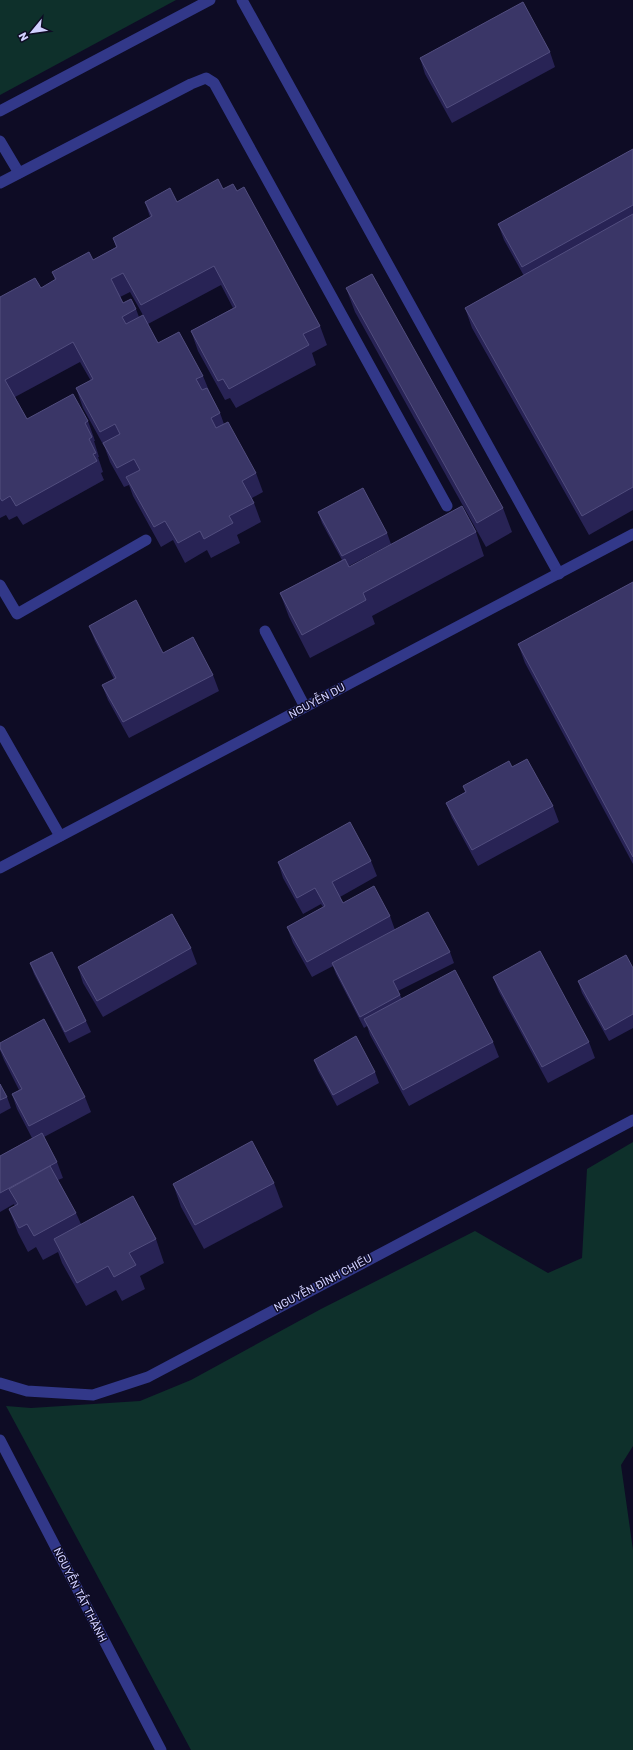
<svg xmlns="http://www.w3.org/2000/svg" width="633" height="1750" viewBox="0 0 633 1750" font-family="Rubik,sans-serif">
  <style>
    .green { fill: #0e302b }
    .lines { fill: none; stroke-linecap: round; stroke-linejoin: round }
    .service { stroke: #323889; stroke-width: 11 }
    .minor { stroke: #323889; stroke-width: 11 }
    .wall { fill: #282355; fill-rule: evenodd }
    .building { fill: #3a3667; stroke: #524e7f }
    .labels { text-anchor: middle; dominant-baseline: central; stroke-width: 3; stroke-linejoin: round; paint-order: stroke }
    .street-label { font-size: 11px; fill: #d1d0ff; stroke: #0e0c25 }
  </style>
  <rect width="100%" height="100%" fill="#0e0c25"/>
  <g class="green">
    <path d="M0,0h176l-176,95z"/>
    <path d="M633,1142v304l-12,19 12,85v200h-442l-185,-344 25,2 109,-7 51,-21 130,-71 154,-78 73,42 34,-15 5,-89z"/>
  </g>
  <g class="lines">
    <g class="service">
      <path d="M0,111l210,-111"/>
      <path d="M0,141l19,32"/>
      <path d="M0,183l191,-99 15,-6 8,5 233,423"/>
      <path d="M0,585l17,29 129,-74"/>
      <path d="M265,631l40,76"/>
    </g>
    <g class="minor">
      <path d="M242,0l317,574"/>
      <path d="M0,731l60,105"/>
      <path d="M0,868l633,-334"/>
      <path d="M0,1383l27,8 66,4 55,-18 485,-257"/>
      <path d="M0,1440l161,310"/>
    </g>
  </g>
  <g class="wall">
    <path d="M550,52l5,15 -103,56 -27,-49 -5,-16z"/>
    <path d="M633,149v361l-44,25 -117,-207 -7,-20 59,-32 -20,-36 -6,-16z"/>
    <path d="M223,189l14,2 83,135 7,19 -15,8 4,12 -80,43 -6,-10 -5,2 -27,-49 -7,-20 42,-23 -12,-23 -73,39 10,19 45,33 7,17 10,20 4,11 32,49 7,19 -11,6 2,5 7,19 -24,13 3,8 -29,15 -4,-8 -22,13 -12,-23 -12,7 -28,-51 -4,-11 -5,2 -14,-25 -5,-14 -22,-40 -7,-20 15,-7 -11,-19 -65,35 12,22 61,2 7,20h-1l5,16h-1l5,15 -2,1 3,7 -81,45 -6,-9 -8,4 -3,-5 -6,3v-221l41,-9 14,-8 -3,-8 41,-12 23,-13 -3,-9 37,-21 -5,-15h32zM130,292l13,23 -4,2 -3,-8 -13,-6 -3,-6z"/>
    <path d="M346,288l157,220 9,24 -26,15 -131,-235z"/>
    <path d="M318,512l69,21 4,11 -42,22v1l127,-35 8,24 -112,60 3,8 -65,34 -21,-41 -9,-24 62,-33 -20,-37z"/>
    <path d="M633,582v282l-108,-201 -7,-19z"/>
    <path d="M89,626l74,27 50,22 6,16 -90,47 -21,-38 -6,-15 12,-6 -19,-38z"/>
    <path d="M463,786l90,20 6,16 -81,44 -26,-48 -6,-15 19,-11z"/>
    <path d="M371,861l6,15 -37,21 3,6 47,13 5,14 55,22 4,11 -56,28 4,8 91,43 6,15 -90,49 -39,-71 -3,-9 -3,2 -28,-54 -3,-8 -21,11 -19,-34 -6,-16 36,-20 -2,-3 -18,10 -20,-36 -5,-16z"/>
    <path d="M191,948l6,16 -94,53 -20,-34 -5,-16z"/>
    <path d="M30,963l56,58 5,11 -22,11 -35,-69z"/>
    <path d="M633,968v60l-24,13 -27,-48 -4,-12z"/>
    <path d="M493,977l96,65 6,16 -47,25 -49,-91z"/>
    <path d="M0,1043l85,54 6,15 -47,25 13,25 6,16 -5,2 18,33 5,11 75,15 8,24 -24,13 5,13 -23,12 -6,-11 -30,16 -24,-43 -4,-11 -15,8 -7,-13 -8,5 -10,-19 -9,-24 6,-3 -1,-2 -14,8v-56l32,-18 -15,-29 -5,-15 7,-4 -15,-30 -4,-10z"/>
    <path d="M314,1060l61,12 4,11 -42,23 -19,-35z"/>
    <path d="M0,1084l7,13 4,11 -11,6z"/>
    <path d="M274,1183l9,24 -79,42 -23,-42 -8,-23z"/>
  </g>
  <g class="building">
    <path d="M523,2l27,50 -103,56 -27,-50z"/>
    <path d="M633,149v56l-111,62 -24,-43z"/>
    <path d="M218,179l5,10 10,-5 4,7 7,-4 76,139 -17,8 6,11 -80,44 -6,-10 -5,2 -27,-50 45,-24 -22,-41 -73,39 -18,-32 -12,6 12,24 8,-4 5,10 -14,8 4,7 17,-9 15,28 21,-11 24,44 -7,3 6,11 5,-2 13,25 -9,5 5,10 12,-6 28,51 -14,8 12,22 -25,13 4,7 -29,16 -4,-8 -22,12 -13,-22 -11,6 -28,-50 14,-7 -6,-11 -17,9 -14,-25 17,-9 -5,-10 -15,8 -24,-44 17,-9 -20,-37 -68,38 22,39 46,-25 15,27 -3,2 7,14 -3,2 7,14 -3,1 4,7 -81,45 -6,-10 -8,5 -2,-3v-201l35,-19 6,10 15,-9 -4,-7 37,-20 4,8 24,-13 -4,-9 39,-22 -7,-14 25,-14 7,14z"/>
    <path d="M633,214v273l-51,29 -117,-208z"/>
    <path d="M372,274l131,234 -26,15 -131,-235z"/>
    <path d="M363,488l24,45 -45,23 -24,-44z"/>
    <path d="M462,506l14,26 -113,61 3,7 -64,35 -22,-42 65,-34 4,8z"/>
    <path d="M633,582v275l-115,-213z"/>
    <path d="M136,600l27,53 30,-16 20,38 -90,47 -21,-37 14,-7 -27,-52z"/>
    <path d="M527,759l26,47 -81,44 -26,-47 20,-11 -3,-6 46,-25 3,6z"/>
    <path d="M350,822l21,39 -39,21 11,21 31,-17 16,30 -83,46 -20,-35 38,-21 -10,-18 -18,10 -19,-36z"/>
    <path d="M428,912l22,40 -57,29 7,14 -40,22 -28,-54z"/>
    <path d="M172,914l19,34 -94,53 -19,-34z"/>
    <path d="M540,951l49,91 -47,25 -49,-90z"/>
    <path d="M52,952l34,69 -21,11 -35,-69z"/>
    <path d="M626,955l7,13v46l-28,16 -27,-49z"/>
    <path d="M455,970l38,72 -90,48 -39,-71z"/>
    <path d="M44,1019l41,78 -56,29 -17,-32 10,-5 -22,-41v-5z"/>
    <path d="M356,1036l19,36 -42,23 -19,-35z"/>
    <path d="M0,1084l7,13 -7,3z"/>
    <path d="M42,1133l15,29 -57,31v-37z"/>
    <path d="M252,1141l22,42 -79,42 -22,-41z"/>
    <path d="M50,1166l26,47 -42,23 -7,-12 -8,4 -10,-19 9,-5 -9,-15z"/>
    <path d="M133,1196l23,43 -27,14 7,12 -22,12 -6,-11 -31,17 -23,-44z"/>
  </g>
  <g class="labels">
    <g class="street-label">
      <text transform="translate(317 701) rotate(-28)">NGUYỄN DU</text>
      <text transform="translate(323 1283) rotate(-28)">NGUYỄN ĐÌNH CHIỂU</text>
      <text transform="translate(80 1595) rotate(63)">NGUYỄN TẤT THÀNH</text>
    </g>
  </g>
  <g transform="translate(32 32) rotate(241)" stroke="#0e0c25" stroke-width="3" paint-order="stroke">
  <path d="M0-3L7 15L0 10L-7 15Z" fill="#d1d0ff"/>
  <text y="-6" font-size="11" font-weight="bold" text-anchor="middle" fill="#d1d0ff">N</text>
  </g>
</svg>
